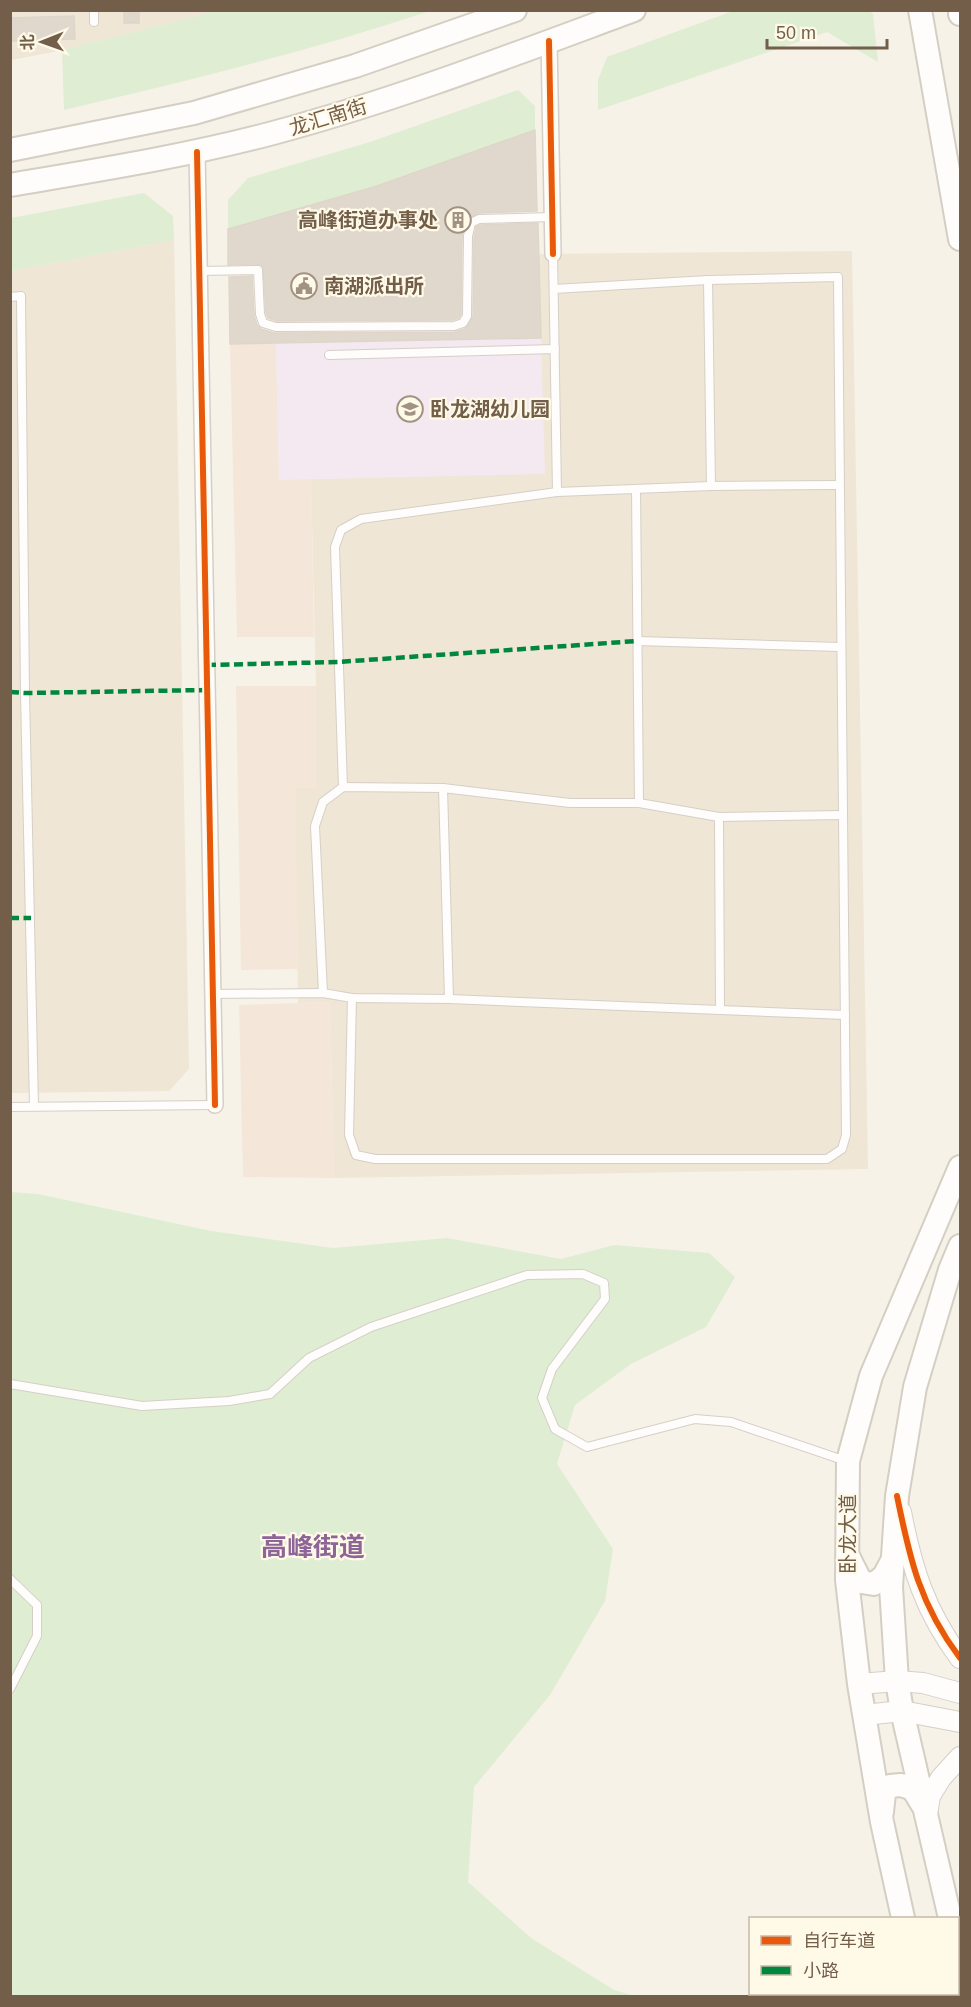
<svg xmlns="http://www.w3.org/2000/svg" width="971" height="2007" viewBox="0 0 971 2007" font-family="Arial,'Noto Sans SC',sans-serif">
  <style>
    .residential { fill: #efe6d5 }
    .commercial { fill: #f4e6d8 }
    .education { fill: #f4e8f1 }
    .green { fill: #dfedd3 }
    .building { fill: #e0d8cd; stroke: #dfd6ca; stroke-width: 1.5 }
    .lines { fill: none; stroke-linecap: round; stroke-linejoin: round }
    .service-casing { stroke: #d5cfc7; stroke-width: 10 }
    .minor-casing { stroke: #d5cfc7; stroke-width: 18 }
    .tertiary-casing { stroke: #d5cfc7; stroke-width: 22 }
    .secondary-casing { stroke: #d4cec3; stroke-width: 26 }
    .service { stroke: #fefdfc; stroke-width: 8 }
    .minor { stroke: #fefdfc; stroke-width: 15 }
    .tertiary { stroke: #fefdfc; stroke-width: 20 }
    .secondary { stroke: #fefdfc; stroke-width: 22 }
    .quiet { stroke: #00873e; stroke-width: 4.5; stroke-dasharray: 9 4.5; stroke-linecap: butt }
    .cycleway-casing { stroke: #fff9e8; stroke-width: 10 }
    .cycleway { stroke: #e8590c; stroke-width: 6 }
    .labels { text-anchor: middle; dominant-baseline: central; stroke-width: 4.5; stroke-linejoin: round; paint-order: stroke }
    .street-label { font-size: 20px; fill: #735e49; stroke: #fff9e8 }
    .poi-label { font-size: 20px; font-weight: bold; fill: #735e49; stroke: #fff9e8; text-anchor: start }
    .district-label { font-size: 26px; font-weight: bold; fill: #8d6596; stroke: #fff9e8 }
  </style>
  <rect width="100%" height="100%" fill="#f6f2e8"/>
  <g class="residential">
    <path d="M11,11h206l-159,40 -47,9z"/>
    <path d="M174,240l15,829 -20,22 -158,2v-822z"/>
    <path d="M852,251l16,918 -534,9 -4,-176 -32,1 -3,-216h21v-101l-5,-207 233,-6 -6,-219z"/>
  </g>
  <g class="commercial">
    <path d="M230,344h46l3,135h32l3,158h-77z"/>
    <path d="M236,686h80v102h-21l4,181 -58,1z"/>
    <path d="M330,1002l4,176 -91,-1 -4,-172z"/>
  </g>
  <path class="education" d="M541,338l4,136 -266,6 -3,-136z"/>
  <g class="green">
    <path d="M868,10l5,4 5,48 -51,-30 -229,78v-30l9,-23 126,-46z"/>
    <path d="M217,11v-1l213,1c-120,40 -243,70 -366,99l-2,-60z"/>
    <path d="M518,90l17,16v24l-158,56 -149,43v-29l20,-22 122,-36z"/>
    <path d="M144,193l29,23 1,24 -163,31v-53z"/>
    <path d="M10,1192l28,2 173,37 122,17 114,-10 114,21 53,-14 95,8 26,24 -29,50 -75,37 -56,41 -18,59 56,85 -8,52 -55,94 -76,92 -6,95 63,56 83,52 21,6h-624z"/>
  </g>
  <g class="building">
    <rect x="124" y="10" width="15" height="13"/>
    <path d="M74,16l1,23 -65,2v-23z"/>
    <path d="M535,130l2,81 -58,2 -13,7 -4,16 -1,78 -2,4 -6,2 -176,1 -9,-3 -2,-5 -3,-47 -5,-2 -30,1v-36l149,-43z"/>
    <path d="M538,223l3,115 -311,6 -1,-67 23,-1 2,39 3,10 4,4 13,4 180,-1 11,-3 8,-13 1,-79 2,-10 4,-2z"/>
  </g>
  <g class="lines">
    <g class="service-casing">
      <g id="service">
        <path d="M94,10v12"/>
        <path d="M553,254l4,238"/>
        <path d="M200,271l58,-1 2,44 3,9 13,4 178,-1 9,-3 4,-7 1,-80 3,-13 8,-4 73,-2"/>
        <path d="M708,280l3,206"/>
        <path d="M10,297l11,-1 4,397 9,413"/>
        <path d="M329,355l226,-6"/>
        <path d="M636,489l3,314"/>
        <path d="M637,641l203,6"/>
        <path d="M343,787l-8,-240 6,-17 20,-11 196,-27 154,-6 128,-1"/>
        <path d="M443,788l6,211"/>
        <path d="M719,817l1,193"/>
        <path d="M323,993l-8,-167 8,-24 20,-15 100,1 127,15h69l80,14 124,-2"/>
        <path d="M213,994l110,-1 29,5 97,1 396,16"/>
        <path d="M352,998l-3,137 7,20 19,4h452l15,-10 4,-14 -8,-858 -130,3 -154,9"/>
        <path d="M10,1107l205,-2"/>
        <path d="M10,1384l132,22 87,-5 41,-7 39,-36 62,-31 156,-52 56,-1 21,9 1,16 -53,70 -10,29 13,31 32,18 108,-28 36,3 115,39"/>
        <path d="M10,1579l27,26v31l-27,53"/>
      </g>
    </g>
    <g class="minor-casing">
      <g id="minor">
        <path d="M549,41l4,213"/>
        <path d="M197,152l18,953"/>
      </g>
    </g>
    <g class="tertiary-casing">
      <g id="tertiary">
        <path d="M901,1512c11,57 24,99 59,146"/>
        <path d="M859,1684l38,-3 26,2 37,10"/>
        <path d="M864,1715l38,-4 58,11"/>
        <path d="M927,1815l3,-19 11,-18 19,-21"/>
      </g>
    </g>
    <g class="secondary-casing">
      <g id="secondary">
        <path d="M920,10l40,229"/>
        <path d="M960,10v4"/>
        <path d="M10,150l184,-37 161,-47 160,-56"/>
        <path d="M10,185c88,-15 177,-29 263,-52 123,-33 242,-79 361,-123"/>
        <path d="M849,1558l12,24 13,2 10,-8 8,-15"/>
        <path d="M882,1812l2,-19 6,-7 11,-1 12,4 9,15"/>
        <path d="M903,1918l-21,-96 -23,-138 -12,-104 1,-119 23,-85 89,-209"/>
        <path d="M950,1918l-48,-207 -5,-30 -6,-94 6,-91 18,-109 35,-117 10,-24"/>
        <path d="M958,1951l2,13"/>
        <path d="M918,1994l1,2"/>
      </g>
    </g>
    <use href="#service" class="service"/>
    <use href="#minor" class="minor"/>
    <use href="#tertiary" class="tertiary"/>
    <use href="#secondary" class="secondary"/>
    <g class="quiet">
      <path d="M207,665l131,-3 299,-21"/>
      <path d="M10,692l15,1 182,-3"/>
      <path d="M10,918h21"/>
    </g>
    <g class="cycleway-casing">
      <g id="cycleway">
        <path d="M549,41l4,213"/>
        <path d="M197,152l18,953"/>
        <path d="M897,1496c13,64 23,109 63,162"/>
      </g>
    </g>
    <use href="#cycleway" class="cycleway"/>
  </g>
  <defs>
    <g id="building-ring" transform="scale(1.35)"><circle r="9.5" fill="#fff9e8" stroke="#a19281" stroke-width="1.5"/><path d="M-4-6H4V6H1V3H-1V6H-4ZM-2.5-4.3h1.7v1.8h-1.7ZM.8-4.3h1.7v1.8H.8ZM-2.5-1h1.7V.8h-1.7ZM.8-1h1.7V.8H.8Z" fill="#a19281"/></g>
    <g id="civic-ring" transform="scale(1.35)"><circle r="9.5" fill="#fff9e8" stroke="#a19281" stroke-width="1.5"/><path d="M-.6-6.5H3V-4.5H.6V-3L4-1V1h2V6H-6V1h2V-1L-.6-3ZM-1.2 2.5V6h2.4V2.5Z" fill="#a19281"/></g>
    <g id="school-ring" transform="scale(1.35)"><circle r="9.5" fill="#fff9e8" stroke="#a19281" stroke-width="1.5"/><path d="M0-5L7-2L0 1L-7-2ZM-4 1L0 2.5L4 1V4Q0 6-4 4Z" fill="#a19281"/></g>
  </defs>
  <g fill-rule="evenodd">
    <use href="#building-ring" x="458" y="220"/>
    <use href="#civic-ring" x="304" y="286"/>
    <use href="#school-ring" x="410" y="409"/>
  </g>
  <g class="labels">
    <g class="street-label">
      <text transform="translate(328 117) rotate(-17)">龙汇南街</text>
      <text transform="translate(848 1534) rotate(-90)">卧龙大道</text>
    </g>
    <g class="poi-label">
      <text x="438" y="220" text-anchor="end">高峰街道办事处</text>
      <text x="324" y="286">南湖派出所</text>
      <text x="430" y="409">卧龙湖幼儿园</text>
    </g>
    <g class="district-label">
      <text x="313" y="1547">高峰街道</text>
    </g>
  </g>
  <rect width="971" height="2007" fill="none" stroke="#735e49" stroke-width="24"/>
  <rect x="749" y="1917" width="210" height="78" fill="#fff9e8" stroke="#c7bba8" stroke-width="1.5"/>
  <rect x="761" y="1936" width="30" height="9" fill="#e8590c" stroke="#c7bba8" stroke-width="1.5"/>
  <text x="803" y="1947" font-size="18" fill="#735e49">自行车道</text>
  <rect x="761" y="1966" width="30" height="9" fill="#00873e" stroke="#c7bba8" stroke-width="1.5"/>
  <text x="803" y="1977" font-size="18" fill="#735e49">小路</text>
  <g transform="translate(42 42) rotate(269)" stroke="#fff9e8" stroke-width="4.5" paint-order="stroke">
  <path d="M0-4.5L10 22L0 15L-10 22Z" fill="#735e49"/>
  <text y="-9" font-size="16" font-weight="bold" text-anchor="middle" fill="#735e49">北</text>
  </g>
  <path d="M767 39v9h120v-9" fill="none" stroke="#735e49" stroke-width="3"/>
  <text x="776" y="39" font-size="18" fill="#735e49" stroke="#fff9e8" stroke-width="4.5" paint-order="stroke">50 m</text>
</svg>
